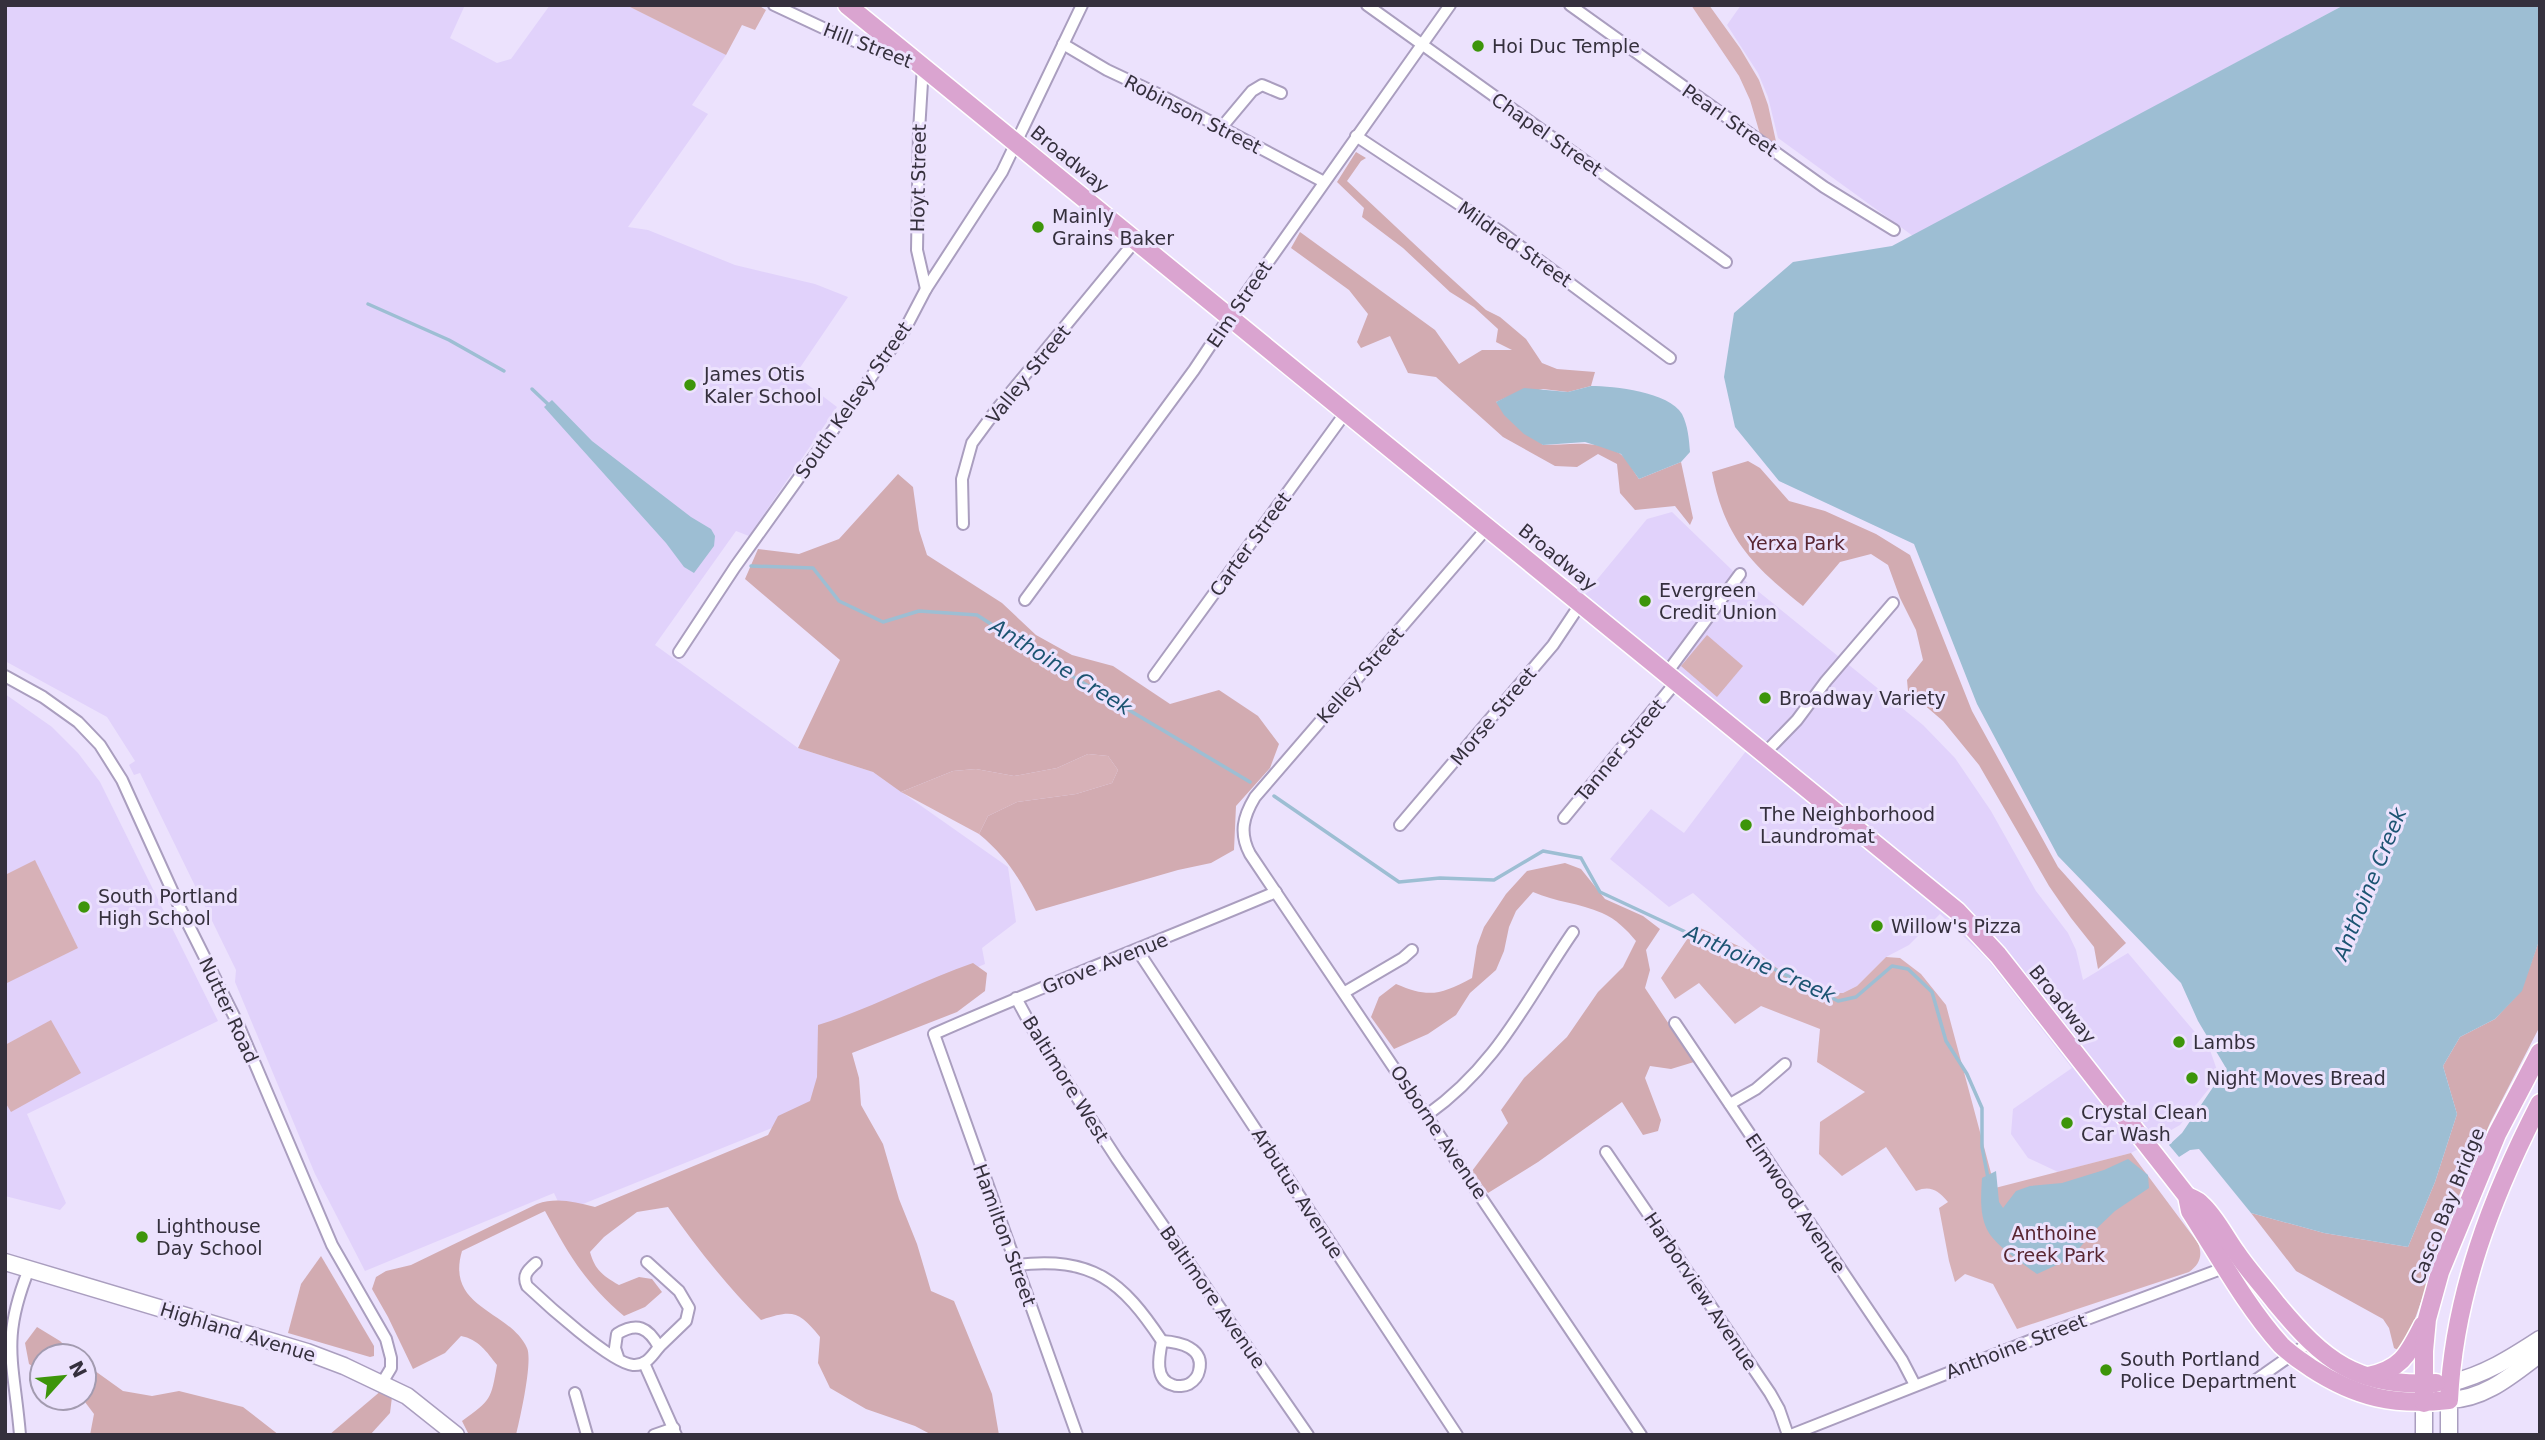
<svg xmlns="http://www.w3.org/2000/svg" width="2545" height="1440" viewBox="0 0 2545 1440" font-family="'DejaVu Sans',sans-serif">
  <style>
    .built { fill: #e1d2fb }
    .green { fill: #d7b1b7 }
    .forest { fill: #d2abb1 }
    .water { fill: #9dbed3 }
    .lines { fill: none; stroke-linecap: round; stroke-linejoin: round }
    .stream { stroke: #9dbed3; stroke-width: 3.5 }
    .street-casing { stroke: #aa9ebf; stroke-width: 14 }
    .secondary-casing { stroke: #aa9ebf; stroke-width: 19 }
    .primary-casing { stroke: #fff; stroke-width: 21 }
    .street { stroke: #fff; stroke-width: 10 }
    .secondary { stroke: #fff; stroke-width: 16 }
    .primary { stroke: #daa4d0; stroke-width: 18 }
    .poi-dot { fill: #3d950a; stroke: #ece2fd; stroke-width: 2.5 }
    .labels { text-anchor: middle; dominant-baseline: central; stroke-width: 6; stroke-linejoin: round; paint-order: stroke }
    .street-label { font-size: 19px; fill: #35303d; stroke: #ece2fd }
    .poi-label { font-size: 19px; fill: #35303d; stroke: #ece2fd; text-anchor: start }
    .park-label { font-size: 19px; fill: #592632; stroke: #ece2fd }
    .water-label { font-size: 21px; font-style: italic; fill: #1c5472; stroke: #ece2fd }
  </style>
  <rect width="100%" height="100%" fill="#ece2fd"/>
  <g class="built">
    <path d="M5,5h460l-15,33 47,25 14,-4 39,-54h76l100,50 -34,50 16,9 -80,113 20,3 87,35 80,19 33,13 -53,78 42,32 -88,129 -13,-5 -81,114 143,103 75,24 135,95 8,55 -34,26 3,16 -160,67 24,66 -286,115 -9,-19 -189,78 -50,-97 -80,-192 1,-12 -96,-197 -6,2 -5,-10 6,-4 -28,-44 -102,-56z"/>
    <path d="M1741,5h603l-431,231 -135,-98 -10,-41 -10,-24 -31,-48z"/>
    <path d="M1672,512l61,59 190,154 32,33 36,53 45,80 32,42 8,17 7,30 45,-27 82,97 9,26 -39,49 -49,28 -73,19 -30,-14 -17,-24 2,-25 59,-41 -85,-109 -47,-45 -31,31 -23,12 -29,29 -14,7h-11l-48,-19 -91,-81 -24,14 -59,-48 41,-50 33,24 62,-82 -174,-141 75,-91z"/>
    <path d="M5,694l47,33 26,26 22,29 118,239 -191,93 39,89 -6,7 -55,-14z"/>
  </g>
  <g class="green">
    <path d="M626,5h132l8,5 -11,20 -13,-5 -16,30z"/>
    <path d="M1691,5h18l31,43 19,32 9,25 9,41 -17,-12 -10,-34 -11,-24z"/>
    <path d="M1707,635l36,31 -26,31 -36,-31z"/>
    <path d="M1088,754l20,2 10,14 -6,13 -36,11 -59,8 -29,14 -9,18 -78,-42 52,-21 23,-2 38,7 43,-8z"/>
    <path d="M35,860l43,88 -73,36v-109z"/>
    <path d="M1696,926l68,32 25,19 43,16h11l14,-7 29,-29 14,1 21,16 25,31 49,183 136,-35 67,90c5,12 2,21 -9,29l-172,57 -24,-45 -28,-10 -10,8 -6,-21 -10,-53 9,-6c-10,-12 -18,-17 -32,-11l-30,-44 -44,29 -23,-22 1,-32 45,-30 -48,-30 3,-33 -59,-23 -26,18 -36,-41 -24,16 -14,-21z"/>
    <path d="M51,1020l30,53 -70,39 -6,-10v-57z"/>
  </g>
  <g class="forest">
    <path d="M1356,152l10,6 -5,3 -14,20 96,90 43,39 14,7 26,22 16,24 15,6 38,3 -4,14 -23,6 -25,-3 -33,7 -14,6 47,43c26,0 52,-6 76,8 8,5 14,18 20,26l42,-17 12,56 -3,7 -15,-19 -40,4 -15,-17 -3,-29 -19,-10 -21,13 -22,-1 -52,-29 -67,-60 -28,-4 -18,-37 -29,12 -4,-6 11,-28 -19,-24 -58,-42 9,-16 135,98 24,34 23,-14h30l-16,-8 2,-13 -24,-22 -24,-15 -47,-44 -41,-31 2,-9 -27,-26z"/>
    <path d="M1748,461l12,7 29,33 36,10 51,23 34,21 62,156 86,156 68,76 -28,26 -4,-22 -23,-29 -22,-32 -70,-121 -36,-44 -35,-30 -1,-11 16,-20 -7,-30 -16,-32 -12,-33 -17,-11 -31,8 -37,44c-51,-41 -78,-67 -91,-134z"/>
    <path d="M898,474l15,13 6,43 8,25 75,48 34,32 36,20 41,11 57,38 49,-14 39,26 21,28 -9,24 -34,38 -2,44 -23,13 -33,7 -142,41c-16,-32 -29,-54 -57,-77l9,-18 29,-14 59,-8 36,-11 6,-13 -10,-14 -20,-2 -31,14 -43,8 -38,-7 -23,2 -52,21 -28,-20 -75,-24 42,-88 -95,-81 13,-30 41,5 40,-15z"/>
    <path d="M1565,863l16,6 24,30 38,17 17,13 -14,21 4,20 -5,18 49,74 -23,7 -21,-3 -5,12 16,42 -3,11 -15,4 -21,-33 -84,60 -50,31 -16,-22 36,-48 -7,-13 23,-32 43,-41 31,-45 25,-25 13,-26c-9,-11 -20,-22 -34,-28 -22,-10 -47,-11 -69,-21l-17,19 -7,16 -5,24 -8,19 -26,23 -14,22 -28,19 -34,15 -23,-32 8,-20 17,-13c33,14 44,11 76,-6l5,-32 7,-19 22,-33 21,-23z"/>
    <path d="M2540,938v88l-50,97 -33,77 -46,130 -11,21 -6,-3 -5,-20 -6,-9 -87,-48 -45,-58 73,20 84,14 27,-65 22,-68 -14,-48 17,-29 35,-18 26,-28z"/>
    <path d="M973,963l14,10 -2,18 -28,21 -105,41 7,25 2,27 22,39 16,55 18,45 14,47 23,10 38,93 7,41h-67l-17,-9 -49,-17 -36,-21 -12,-25 2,-26c-21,-26 -27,-28 -59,-17 -34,-34 -65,-73 -93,-113l-31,5 -33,25 -14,15c5,18 13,24 29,33l20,-8 13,2 10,13 -17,15 -21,9c-39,-33 -55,-61 -79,-105l-83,40c-17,58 48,59 65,97 6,13 -7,71 -11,87h-47l-7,-14c29,-21 29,-21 35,-56 -10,-13 -19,-26 -36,-29l-16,17 -32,16 -25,-52 -16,-28 4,-12 10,-6 25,-6 126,-61c20,-7 37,-2 58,3l173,-72 10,-19 32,-15 7,-24 1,-52c53,-16 102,-44 155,-62z"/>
    <path d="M321,1256l53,90v10l-4,1 -82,-24 13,-49z"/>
    <path d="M37,1327l23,14 16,15h-34v16l-13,-8 -4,-21z"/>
    <path d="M84,1363l39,28 29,5 27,-5 64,16 36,28h-189l4,-21 -12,-16h2z"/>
    <path d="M382,1390l10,7 -2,16 -20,22h-41z"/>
  </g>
  <g class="water">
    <path d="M2344,5h196v933l-18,53 -27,28 -35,18 -17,29 14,48 -22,68 -27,65 -84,-14 -73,-20 -52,-64 -9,1 -11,7 -10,-12 13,-12 44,-65 -28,-47 -17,-38 -123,-127 -81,-152 -63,-160 -135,-63 -44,-54 -11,-50 10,-64 59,-51 99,-16z"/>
    <path d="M1591,386c23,0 78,6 91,28 6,12 7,25 8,38l-9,10 -42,17 -18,-25 -20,-7 -16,-5 -42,3 -19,-11 -20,-19 -8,-13 28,-14 44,4z"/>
    <path d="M552,400l40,41 99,76 20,12 4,7 -1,10 -20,27 -10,-6 -18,-24 -122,-136z"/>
    <path d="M2128,1159l20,16 1,13 -34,23 -21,20 -24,28 -33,15c-14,-10 -39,-27 -48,-41 -10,-16 -8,-37 -7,-55l14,-7 3,31 4,6 13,-17 14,-5 32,-3 42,-13z"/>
  </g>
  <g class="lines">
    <g class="stream">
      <path d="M368,304l81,36 55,31"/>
      <path d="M532,389l19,18"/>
      <path d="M751,566l62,2 26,33 44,21 36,-11 58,4 98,63 175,104"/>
      <path d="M1274,796l125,86 41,-4 54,2 49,-29 38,7 19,34 105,49 53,20 80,40 18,-4 36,-31 16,3 24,23 14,49 21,33 15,34v39l6,31"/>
    </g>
    <g class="street-casing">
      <g id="street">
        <path d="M774,5l62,29 72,27"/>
        <path d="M1367,5l359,257"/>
        <path d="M1570,5l254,182 70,43"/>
        <path d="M1063,44l44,26 51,24 166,88"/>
        <path d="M923,66l-4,65 -2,119 9,39"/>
        <path d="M1221,128l31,-37 10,-6 19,8"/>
        <path d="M1356,136l145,96 169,126"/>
        <path d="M963,524l-1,-45 10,-36 25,-34 139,-169"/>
        <path d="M1487,528l-232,269c-12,20 -16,36 -5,57l391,581"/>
        <path d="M1025,600l169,-230 36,-54 220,-311"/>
        <path d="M679,652l56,-85 169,-236 22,-42 76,-117 80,-167"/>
        <path d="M1666,674l74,-100"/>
        <path d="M5,676l38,21 35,25 22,23 22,35 58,128 58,116 94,221 54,94 5,19v10l-9,15"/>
        <path d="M1154,676l192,-264"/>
        <path d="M1764,754l33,-34 29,-39 67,-78"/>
        <path d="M1564,818l112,-136"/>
        <path d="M1400,825l153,-180 28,-42"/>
        <path d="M1138,951l319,484"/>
        <path d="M1345,992l58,-34 9,-8"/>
        <path d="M1016,998l19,35 82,126 191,276"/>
        <path d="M1675,1023l227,337 13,25"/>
        <path d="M1730,1104l26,-15 29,-25"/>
        <path d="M1427,1115c71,-50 99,-115 146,-183"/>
        <path d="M1606,1152l164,241 9,16 9,26"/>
        <path d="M647,1262l32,29 10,17 -3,13 -27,26"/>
        <path d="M536,1263c-8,7 -14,12 -9,23 18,17 84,77 106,79 13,1 19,-9 26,-18 -11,-20 -22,-25 -42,-13l-2,14 3,9"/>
        <path d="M1016,1265c77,-9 106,16 146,76"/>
        <path d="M1162,1341c18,1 43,7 37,30 -1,5 -5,10 -10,13 -4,2 -12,3 -16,1 -19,-5 -14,-29 -11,-44z"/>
        <path d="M644,1363l32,72"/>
        <path d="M2253,1382l57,-40"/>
        <path d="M575,1393l12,42"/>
        <path d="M20,1435c-6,-73 -20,-94 9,-166"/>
        <path d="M654,1435l20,-7"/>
        <path d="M1077,1435l-143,-401c113,-50 228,-94 342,-142"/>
        <path d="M1791,1435l256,-101 182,-68"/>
      </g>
    </g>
    <g class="secondary-casing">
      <g id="secondary">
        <path d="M5,1262l302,90 37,14 63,30 49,39"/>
        <path d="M2450,1383c34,-8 61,-25 90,-44"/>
        <path d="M2424,1403v32"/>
        <path d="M2449,1435v-35c36,-1 63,-25 91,-46"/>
      </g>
    </g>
    <g class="primary-casing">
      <g id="primary">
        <path d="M847,5l1110,906 41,44 178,227 11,14 3,15c29,45 56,95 91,134 9,9 20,16 30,23 46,30 84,38 138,32 5,-105 43,-204 91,-297"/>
        <path d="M2187,1196c4,2 11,4 14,8 14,12 24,33 35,48 12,18 27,34 40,51 48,58 81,85 160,80"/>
        <path d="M2368,1376c34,-7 40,-22 55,-51"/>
        <path d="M2424,1403v-52l3,-32 13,-47 57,-138 43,-82"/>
      </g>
    </g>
    <use href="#street" class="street"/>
    <use href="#secondary" class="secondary"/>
    <use href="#primary" class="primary"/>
  </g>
  <g class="poi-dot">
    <circle cx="1478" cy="46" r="7"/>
    <circle cx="1038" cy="227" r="7"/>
    <circle cx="690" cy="385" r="7"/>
    <circle cx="1645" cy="601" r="7"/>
    <circle cx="1765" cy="698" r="7"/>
    <circle cx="1746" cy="825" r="7"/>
    <circle cx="84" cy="907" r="7"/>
    <circle cx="1877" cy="926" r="7"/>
    <circle cx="2179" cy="1042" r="7"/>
    <circle cx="2192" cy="1078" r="7"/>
    <circle cx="2067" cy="1123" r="7"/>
    <circle cx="142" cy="1237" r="7"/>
    <circle cx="2106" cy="1370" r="7"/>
  </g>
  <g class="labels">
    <g class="street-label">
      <text transform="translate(868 45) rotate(21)">Hill Street</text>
      <text transform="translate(1193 114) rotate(27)">Robinson Street</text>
      <text transform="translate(1730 120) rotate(35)">Pearl Street</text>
      <text transform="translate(1547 134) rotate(35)">Chapel Street</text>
      <text transform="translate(1070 159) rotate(39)">Broadway</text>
      <text transform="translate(918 178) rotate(-89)">Hoyt Street</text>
      <text transform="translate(1515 244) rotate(35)">Mildred Street</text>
      <text transform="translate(1239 304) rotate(-56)">Elm Street</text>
      <text transform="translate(1028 374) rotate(-51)">Valley Street</text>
      <text transform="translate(853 400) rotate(-55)">South Kelsey Street</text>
      <text transform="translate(1250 544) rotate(-54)">Carter Street</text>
      <text transform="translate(1558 557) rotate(39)">Broadway</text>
      <text transform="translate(1360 675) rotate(-49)">Kelley Street</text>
      <text transform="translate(1493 716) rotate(-50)">Morse Street</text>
      <text transform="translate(1620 750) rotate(-50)">Tanner Street</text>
      <text transform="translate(1105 963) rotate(-22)">Grove Avenue</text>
      <text transform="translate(2063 1004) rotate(51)">Broadway</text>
      <text transform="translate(229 1010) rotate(65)">Nutter Road</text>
      <text transform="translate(1066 1079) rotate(58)">Baltimore West</text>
      <text transform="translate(1439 1132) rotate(56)">Osborne Avenue</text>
      <text transform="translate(1298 1193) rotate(57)">Arbutus Avenue</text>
      <text transform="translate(1796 1203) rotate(56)">Elmwood Avenue</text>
      <text transform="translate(2447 1206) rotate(-68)">Casco Bay Bridge</text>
      <text transform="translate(1005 1235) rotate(70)">Hamilton Street</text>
      <text transform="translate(1701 1291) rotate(56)">Harborview Avenue</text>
      <text transform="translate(1213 1297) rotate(55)">Baltimore Avenue</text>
      <text transform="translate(238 1332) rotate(17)">Highland Avenue</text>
      <text transform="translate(2016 1346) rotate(-21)">Anthoine Street</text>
    </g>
    <g class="poi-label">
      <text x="1492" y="46">Hoi Duc Temple</text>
      <text x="1052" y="216">Mainly<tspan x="1052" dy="22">Grains Baker</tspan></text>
      <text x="704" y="374">James Otis<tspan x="704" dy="22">Kaler School</tspan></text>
      <text x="1659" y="590">Evergreen<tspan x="1659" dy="22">Credit Union</tspan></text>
      <text x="1779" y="698">Broadway Variety</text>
      <text x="1760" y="814">The Neighborhood<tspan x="1760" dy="22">Laundromat</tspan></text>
      <text x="98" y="896">South Portland<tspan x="98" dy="22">High School</tspan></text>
      <text x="1891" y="926">Willow's Pizza</text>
      <text x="2193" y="1042">Lambs</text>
      <text x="2206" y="1078">Night Moves Bread</text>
      <text x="2081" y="1112">Crystal Clean<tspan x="2081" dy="22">Car Wash</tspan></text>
      <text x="156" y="1226">Lighthouse<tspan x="156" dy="22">Day School</tspan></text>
      <text x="2120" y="1359">South Portland<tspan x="2120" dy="22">Police Department</tspan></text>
    </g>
    <g class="park-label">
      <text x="1796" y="543">Yerxa Park</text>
      <text x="2054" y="1233">Anthoine<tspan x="2054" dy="22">Creek Park</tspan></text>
    </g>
    <g class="water-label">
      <text transform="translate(1061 667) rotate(32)">Anthoine Creek</text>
      <text transform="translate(2370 884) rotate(-68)">Anthoine Creek</text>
      <text transform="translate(1760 964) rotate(24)">Anthoine Creek</text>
    </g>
  </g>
  <rect width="2545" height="1440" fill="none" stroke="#35303d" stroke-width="14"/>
  <g transform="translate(63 1377) rotate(63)"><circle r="33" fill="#ece2fd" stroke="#a39bb0" stroke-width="2"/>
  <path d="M0-5L12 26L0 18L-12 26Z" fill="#3d950a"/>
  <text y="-10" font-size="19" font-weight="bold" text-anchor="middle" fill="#35303d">N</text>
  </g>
</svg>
